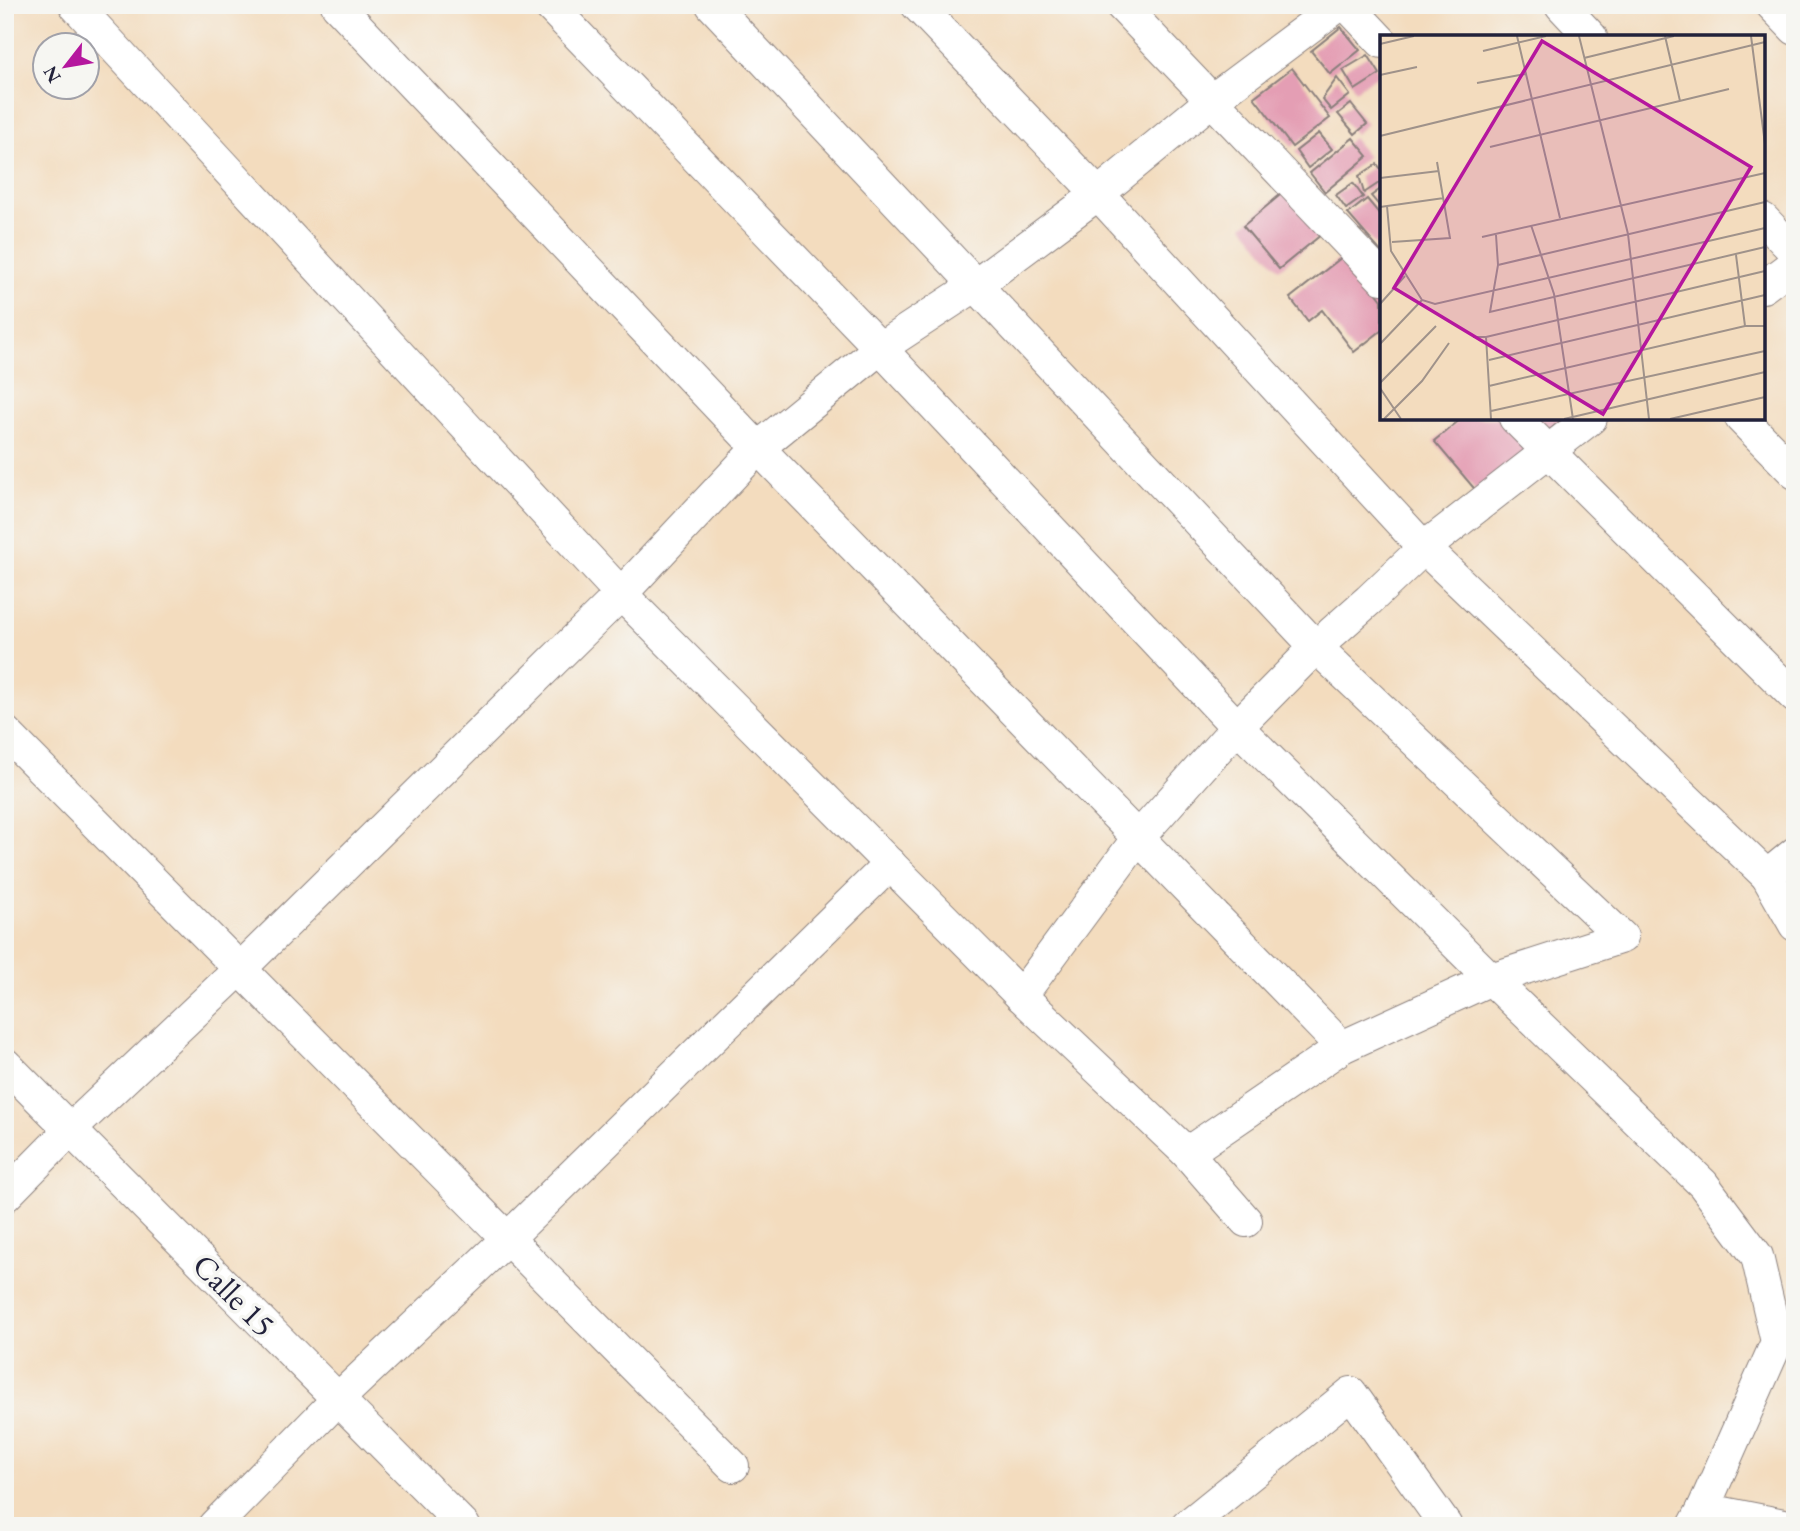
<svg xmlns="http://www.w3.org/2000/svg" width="1800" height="1531" viewBox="0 0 1800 1531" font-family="'EB Garamond',serif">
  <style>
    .building { fill: #e49eb4 }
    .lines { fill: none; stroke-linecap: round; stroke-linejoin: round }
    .minor-casing { stroke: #8a7f7c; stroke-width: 34 }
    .minor { stroke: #fff; stroke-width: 32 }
    .labels { text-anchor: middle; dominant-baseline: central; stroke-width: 7; stroke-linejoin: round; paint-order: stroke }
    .street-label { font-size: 32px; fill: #22223b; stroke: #f6f6f2 }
    .inset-road { fill: none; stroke: #9f928a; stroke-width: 2 }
    .view { fill: #b5179e; fill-opacity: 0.15; stroke: #b5179e; stroke-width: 3.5 }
    .inset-edge { fill: none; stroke: #22223b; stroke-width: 3.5 }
  </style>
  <rect width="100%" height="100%" fill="#f6f6f2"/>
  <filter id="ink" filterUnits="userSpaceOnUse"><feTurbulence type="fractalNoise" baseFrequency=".0143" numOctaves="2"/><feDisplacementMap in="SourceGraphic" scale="14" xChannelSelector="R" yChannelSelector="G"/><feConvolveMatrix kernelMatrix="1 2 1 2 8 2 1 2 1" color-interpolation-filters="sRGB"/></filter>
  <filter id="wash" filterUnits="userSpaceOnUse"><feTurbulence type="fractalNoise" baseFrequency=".00686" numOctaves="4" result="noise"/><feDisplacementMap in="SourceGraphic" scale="28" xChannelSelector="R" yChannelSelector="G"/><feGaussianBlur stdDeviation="1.57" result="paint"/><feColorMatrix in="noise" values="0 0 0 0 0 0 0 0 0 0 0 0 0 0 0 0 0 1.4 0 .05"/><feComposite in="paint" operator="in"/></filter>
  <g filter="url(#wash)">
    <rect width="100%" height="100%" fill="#f3dcbe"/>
    <g id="blocks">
      <g class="building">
        <path d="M1341,27l19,23 -30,24 -19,-23z"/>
        <path d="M1368,55l12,19 -25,16 -12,-20z"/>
        <path d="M1292,68l38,50 -38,29 -38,-50z"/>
        <path d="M1337,78l13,17 -19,15 -9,-11z"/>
        <path d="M1351,104l16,20 -12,10 -17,-20z"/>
        <path d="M1319,133l13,16 -24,19 -12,-17z"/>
        <path d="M1353,138l15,18 -43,36 -15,-19z"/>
        <path d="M1377,164l5,6v11l-18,12 -5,-17z"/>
        <path d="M1353,183l10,14 -17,12 -10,-14z"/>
        <path d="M1382,188v21l-11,-13z"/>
        <path d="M1286,190l36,44 -43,35 -36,-43z"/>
        <path d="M1367,199l15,18v36l-34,-39z"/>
        <path d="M1346,254l36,46v30l-28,22 -32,-42 -14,11 -18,-23z"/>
        <path d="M1462,418h42l26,32 -52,43 -44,-52z"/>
        <path d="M1531,418h33l-21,17z"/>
      </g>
    </g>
  </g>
  <g filter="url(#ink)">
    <use href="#blocks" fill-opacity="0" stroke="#8a7f7c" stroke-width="2"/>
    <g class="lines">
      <g class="minor-casing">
        <g id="minor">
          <path d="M75,5l546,589 400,402 166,157 59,68"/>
          <path d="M337,5l421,443 584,599"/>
          <path d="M549,5l331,343 357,379 254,252 212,205 54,72 20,86 -74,167 -9,17"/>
          <path d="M712,5l604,642 306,290 -131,42 -149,68 -155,106"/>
          <path d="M917,5l181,189 326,354 343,328"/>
          <path d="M1121,5l261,273"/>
          <path d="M1347,5l35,37"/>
          <path d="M1561,5l30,32"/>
          <path d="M1772,5l23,24"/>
          <path d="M1763,219l32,33"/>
          <path d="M1763,287l32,-24"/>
          <path d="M1515,418l280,279"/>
          <path d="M1741,418l54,55"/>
          <path d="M5,732l728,734"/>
          <path d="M1795,853l-28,23 28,49"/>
          <path d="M1021,996l117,-158 99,-111 79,-80 53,-47 55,-52 167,-130"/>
          <path d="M5,1064l459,462"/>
          <path d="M5,1196l65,-66 170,-161 381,-375 137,-146 122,-100 96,-63 122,-91 114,-94 127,-95"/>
          <path d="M1703,1509l86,17"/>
          <path d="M214,1526l124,-127 169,-160 383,-375"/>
          <path d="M1187,1526l164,-133 95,133"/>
        </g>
      </g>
      <use href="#minor" class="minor"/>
    </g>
  </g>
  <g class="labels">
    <g class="street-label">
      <text transform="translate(234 1295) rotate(45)">Calle 15</text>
    </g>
  </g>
  <g transform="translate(1380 35)">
    <rect width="385" height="385" fill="#f3dcbe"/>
    <path class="inset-road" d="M137,1l43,182M199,1l49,198 21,185M285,1l15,65M371,1l14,108M0,9l34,-8M103,16l63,-15M204,23l90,-22M0,40l37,-8M97,48l48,-9M0,101l385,-94M110,112l239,-58M0,143l59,-7M7,171l4,45 31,49 13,4 330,-76M0,172l64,-9M151,190l23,69 19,125M116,200l2,30 -8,47 275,-65M102,202l283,-64M12,207l58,-4 -13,-76M356,220l9,71M118,230l267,-63M0,269l25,-28M93,302h13l5,82M106,302l279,-66M0,309l42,-44M109,325l276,-65M0,348l56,-57M109,351l256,-60h20M0,353l21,31M111,376l274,-60M4,384l38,-38 27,-38M184,384l201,-47M290,384l95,-22"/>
    <path class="view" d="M162,6l209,126 -148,247 -209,-126z"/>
    <rect width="385" height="385" class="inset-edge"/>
  </g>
  <rect width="1800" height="1531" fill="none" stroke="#f6f6f2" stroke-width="28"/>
  <g transform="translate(66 66) rotate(239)"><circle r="33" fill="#f6f6f2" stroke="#a1a1a9" stroke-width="2"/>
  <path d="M0-5L12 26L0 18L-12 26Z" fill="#b5179e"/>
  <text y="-10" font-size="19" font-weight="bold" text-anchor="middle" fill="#22223b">N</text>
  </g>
</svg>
